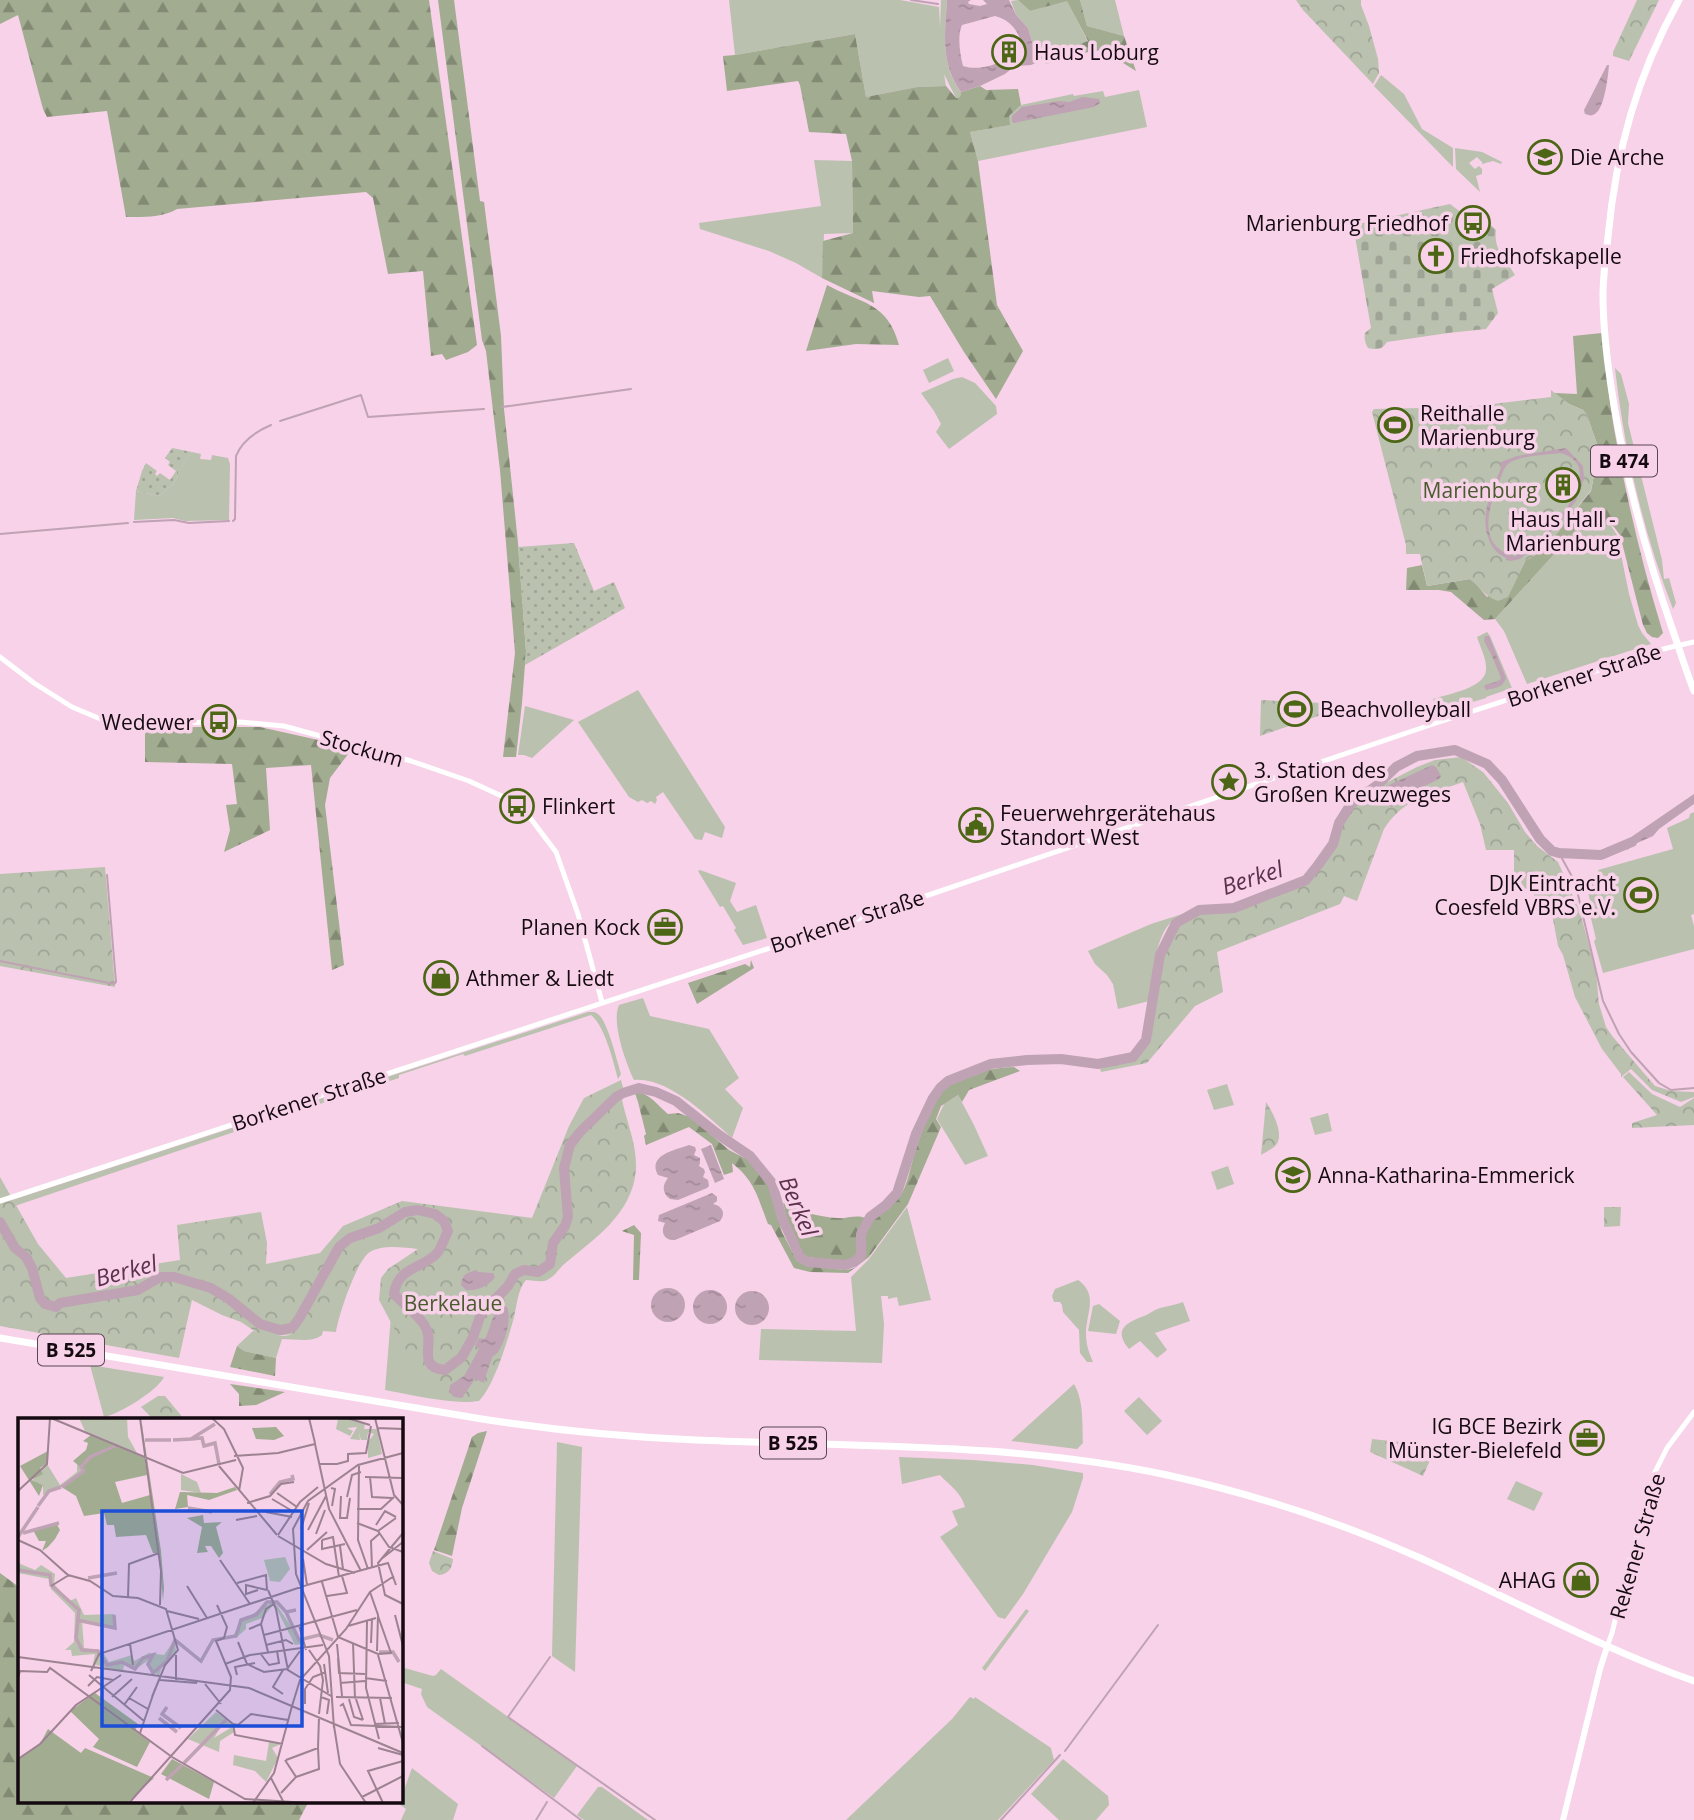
<svg xmlns="http://www.w3.org/2000/svg" width="1694" height="1820" viewBox="0 0 1694 1820" font-family="'Open Sans',sans-serif">
  <style>
    .grass { fill: #bac1af }
    .forest { fill: url(#forest-firs) }
    .cemetery { fill: url(#cemetery-stones) }
    .park { fill: url(#park-crowns) }
    .garden { fill: url(#garden-dots) }
    .water { fill: url(#water-ripples); fill-rule: evenodd }
    .lines { fill: none; stroke-linecap: round; stroke-linejoin: round }
    .stream { stroke: #bfa2b3; stroke-width: 2 }
    .river { stroke: #bfa2b3; stroke-width: 10 }
    .tertiary { stroke: #fff; stroke-width: 5 }
    .secondary { stroke: #fff; stroke-width: 6 }
    .primary { stroke: #fff; stroke-width: 7 }
    .labels { text-anchor: middle; dominant-baseline: central; stroke-width: 7; stroke-linejoin: round; paint-order: stroke }
    .shield { fill: #f7d2e8; stroke: #594652; stroke-width: 2 }
    .shield-label { font-size: 19px; font-weight: bold; fill: #150a11 }
    .poi-label { font-size: 21px; fill: #150a11; stroke: #f7d2e8; text-anchor: start }
    .park-label { font-size: 21px; fill: #4a5b2d; stroke: #f7d2e8 }
    .street-label { font-size: 21px; fill: #150a11; stroke: #f7d2e8 }
    .water-label { font-size: 23px; font-style: italic; fill: #5b314c; stroke: #f7d2e8 }
    .inset-river { fill: none; stroke: #bfa2b3; stroke-width: 3.5 }
    .inset-road { fill: none; stroke: #9d8292; stroke-width: 2 }
    .view { fill: #1d4ed8; fill-opacity: 0.15; stroke: #1d4ed8; stroke-width: 3.5 }
    .inset-edge { fill: none; stroke: #150a11; stroke-width: 3.5 }
  </style>
  <defs>
    <pattern id="forest-firs" width="22" height="20" patternUnits="userSpaceOnUse" patternTransform="scale(1.75)"><rect width="22" height="20" fill="#a1ac90"/><path d="M5 1l3.5 6h-7zM16 11l3.5 6h-7z" fill="#828a74"/></pattern>
    <pattern id="cemetery-stones" width="16" height="16" patternUnits="userSpaceOnUse" patternTransform="scale(1.75)"><rect width="16" height="16" fill="#bac1af"/><path d="M2 7V4a2 2 0 0 1 4 0v3zM10 15v-3a2 2 0 0 1 4 0v3z" fill="#9fa496"/></pattern>
    <pattern id="park-crowns" width="20" height="18" patternUnits="userSpaceOnUse" patternTransform="scale(1.75)"><rect width="20" height="18" fill="#bac1af"/><path d="M2 6a3 3 0 1 1 6 0M12 15a3 3 0 1 1 6 0" fill="none" stroke="#9fa496"/></pattern>
    <pattern id="garden-dots" width="8" height="8" patternUnits="userSpaceOnUse" patternTransform="scale(1.75)"><rect width="8" height="8" fill="#bac1af"/><path d="M2 2h.1M6 6h.1" fill="none" stroke="#9fa496" stroke-width="1.8" stroke-linecap="round"/></pattern>
    <pattern id="water-ripples" width="26" height="14" patternUnits="userSpaceOnUse" patternTransform="scale(1.75)"><rect width="26" height="14" fill="#bfa2b3"/><path d="M2 4q2-2 4 0t4 0M15 11q2-2 4 0t4 0" fill="none" stroke="#a38a99"/></pattern>
  </defs>
  <rect width="100%" height="100%" fill="#f7d2e8"/>
  <g class="grass">
    <path d="M729,0h171l39,7 1,20 1,-27h6c-2,31 -7,65 14,92l-1,5 -4,1 -12,-24 2,12 -29,1 -51,10 -11,-63 -120,21z"/>
    <path d="M1018,0l12,11 37,-11 21,42 -45,16 -5,4 -10,-34 -12,-13 -5,-14z"/>
    <path d="M1080,0h35l9,36 -37,-10z"/>
    <path d="M1381,75l23,19 18,35 31,19v19l-79,-81z"/>
    <path d="M1139,90l8,37 -169,34 -8,-29 39,-7v-9l12,-11 52,-11 1,2 29,-5 2,6z"/>
    <path d="M1455,148l27,4 20,10 -1,2 -8,-3 -11,3v-2l-5,-5 -8,6 6,6 4,-3 3,3v5l-6,2 4,16 -24,-23z"/>
    <path d="M814,160l38,1 1,72 -29,1 -2,44 -26,-15 -27,-12 -69,-22 -1,-6 122,-17z"/>
    <path d="M948,358l6,13 -25,12 -6,-13z"/>
    <path d="M1615,368l6,6 8,30 -1,19 34,137 2,19 5,-1 7,25 -3,6c-30,-77 -49,-160 -58,-241z"/>
    <path d="M962,377l13,6 21,23 1,8 -48,35 -13,-17 5,-8 -7,-13 -13,-18 32,-14z"/>
    <path d="M192,452l9,2 -1,5 11,1 1,-5 16,3 2,6 -1,56 -44,1 -12,-3 -39,2 2,-29 23,5 14,-12 5,-8 -1,-3z"/>
    <path d="M1601,519l8,4 8,12 12,59 9,31 4,8 9,11 -124,40 -23,-53 -9,-12 82,-90z"/>
    <path d="M1487,632l3,4 22,52 -26,9v1l-47,14 -6,-13c15,-5 52,-11 53,-29 1,-11 -6,-23 -9,-33z"/>
    <path d="M638,690l87,137 -3,11 -17,-6 -3,8 -7,-1 -32,-47 -7,5 1,3 -2,4 -4,-3 -4,2 -5,-3 -4,2 -9,-5 -51,-75z"/>
    <path d="M525,706l49,14 -42,38 -8,-3h-6z"/>
    <path d="M1694,812v102l-3,1 3,11v23l-91,24 -9,-32 2,-2 -7,-29 3,-1 -7,-29 14,-4 -1,-6 75,-21 -6,-21 22,-10 1,-4z"/>
    <path d="M700,870l36,13 -6,18 7,11 19,-7 11,33 -24,7 -9,-15 2,-2 -13,-22 -3,1 -22,-36z"/>
    <path d="M1195,910c-8,3 -18,5 -24,12 -17,17 -18,56 -22,79l-31,8 -5,-25 -6,-9 -12,-11 -7,-13 63,-27z"/>
    <path d="M643,998l7,18 59,13 30,49 -14,11 18,19 -11,30c-23,-21 -65,-62 -98,-58 -8,-17 -23,-58 -15,-75z"/>
    <path d="M588,1012c5,0 7,-1 11,3 9,8 18,46 22,59l-3,5c-5,-18 -13,-53 -27,-64l-126,41 -2,-2 -64,21v3l-153,50 2,-6z"/>
    <path d="M1227,1084l7,21 -20,5 -7,-20z"/>
    <path d="M958,1095l15,28 15,33 -23,9 -28,-46 7,-15z"/>
    <path d="M1328,1113l4,18 -17,4 -5,-17z"/>
    <path d="M238,1126l5,3 -243,82v-7z"/>
    <path d="M1228,1166l6,18 -17,6 -6,-18z"/>
    <path d="M907,1207l24,93 -32,6 -2,-9 -9,2v-3h-7l3,28 -2,39 -123,-3 2,-31 95,2 -5,-54 18,-18z"/>
    <path d="M392,1230l27,19c-15,-1 -35,-5 -49,3 -13,7 -32,65 -34,80l-13,-1 -1,4c-10,8 -27,4 -40,4l-6,19 -32,-7 -7,-5 16,-15 31,5 6,-1 42,-58z"/>
    <path d="M1078,1280c21,15 8,33 8,54 0,10 3,19 7,28h-6l-7,-9 -1,-23 -16,-18 -1,-7 -2,-3h-6l-2,-6 3,-7z"/>
    <path d="M1183,1302l7,19 -35,12 12,17 -10,8 -17,-17 -11,8c-16,-20 -3,-26 15,-33 5,-2 10,-6 16,-8 7,-2 15,-3 23,-6z"/>
    <path d="M1099,1304l21,17 -4,13 -28,-3 5,-25z"/>
    <path d="M391,1316l84,85c-19,4 -69,-7 -90,-11z"/>
    <path d="M90,1365l74,12c-7,14 -45,37 -60,40z"/>
    <path d="M1074,1384c10,17 8,39 9,59l-6,6 -66,-8z"/>
    <path d="M1139,1397l23,24 -15,14 -23,-24z"/>
    <path d="M557,1442l25,5 -7,225 -23,-16z"/>
    <path d="M899,1457l74,3 60,5 50,8v5l-11,34 -49,82 -18,25 -7,-2 -58,-80 18,-12 -6,-14 13,-4c-4,-15 -15,-21 -25,-32l-38,9z"/>
    <path d="M1516,1481l27,12 -9,18 -27,-12z"/>
    <path d="M1026,1609l3,2 -44,60 -3,-3z"/>
    <path d="M401,1667l32,9 3,-1 5,-6 136,97 -23,32 -127,-91 -6,-13 1,-5 -21,-7z"/>
    <path d="M970,1697l4,2 1,-2 76,51 3,12 -56,60h-152l106,-101z"/>
    <path d="M1063,1759l45,37 1,9 -13,15h-37l-28,-26z"/>
    <path d="M412,1768l46,36 -5,16h-52l5,-11 -7,-5z"/>
    <path d="M598,1787h4l46,33h-64l-7,-5z"/>
  </g>
  <g class="forest">
    <path d="M0,0h429l48,345 -9,7 -22,8 -4,-6 -11,2 -8,-85 -35,3 -15,-76 -7,-6 -189,17c-15,9 -35,8 -51,8l-19,-106 -60,6 -4,-8 -25,-94 -18,9z"/>
    <path d="M438,0h16l25,193 1,8 4,1 17,134 3,73 14,134 8,108 -4,52 -6,54h-13l12,-104 -15,-183 -14,-119 -4,-11z"/>
    <path d="M1018,0h62l7,26 37,10 12,35 -34,-21 -25,4 -31,10 -3,-6 45,-17 -21,-40 -37,10z"/>
    <path d="M855,34l11,63 51,-10 29,-1 10,12 4,-1 1,-5 19,-6 6,4 32,-1 3,16 -12,11 1,9 -40,7 8,29 19,144 26,46 -27,48 -32,-47 -34,-56 -11,1 -47,-6 2,12 -52,-25 1,-37 30,-8 -1,-72 -6,-27 -37,-2 -9,-47 -2,-4 -71,10 -4,-35 12,-1z"/>
    <path d="M827,285c34,19 60,16 72,60l-43,-1 -50,7z"/>
    <path d="M1602,333c4,34 7,68 13,101 12,67 28,134 48,199l-5,5 -6,-1 -5,-4 -4,-8 -23,-90 -6,-8 -13,-8 -24,10 -82,90 -11,1 -33,-28 -12,-2h-33l1,-22 15,-3 5,21 43,-7 7,6 10,12 35,-30 4,-7 8,-4 25,-25 32,-40 8,-41 -12,-35 -4,-5 -14,-6 -15,-11 23,1 -4,-58z"/>
    <path d="M199,727h61l67,15 25,7 -22,29 -5,27 19,160 -12,5 -21,-205 -45,3 4,62 -46,22 6,-22 -4,-25 11,-1 -5,-40 -87,-2v-34z"/>
    <path d="M751,960l3,8 -57,36 -9,-21 57,-19 5,3z"/>
    <path d="M1014,1067l6,4 -51,19 -7,12 -4,-7 -17,11 -5,13 5,8 -33,77 -39,53 -21,16 -38,-1 -16,-4 -23,-43 -3,-1c-10,-26 -13,-43 -36,-61l1,9 -9,3 -12,-31 -23,-17 -43,18 -2,-9 2,-2 -8,-32 -3,-9c13,-2 23,13 33,21l10,-1 12,4 39,33 21,11 4,5 16,21 12,45 15,29c11,4 46,12 57,7 5,-3 8,-8 11,-13 0,-7 -2,-15 0,-21 6,-19 26,-24 36,-39 6,-10 9,-25 12,-36 6,-19 17,-54 30,-69 16,-16 49,-22 71,-23z"/>
    <path d="M783,1203c17,8 35,14 54,15 10,1 19,-4 28,0 -11,18 -4,23 -9,39l-9,5 -40,-5c-16,-11 -19,-36 -24,-54z"/>
    <path d="M634,1225l7,8 -2,47h-6l1,-45 -12,-4z"/>
    <path d="M237,1346l7,5 32,7 -1,18 -45,-9z"/>
    <path d="M230,1384l55,8 -29,13 -17,1v-12z"/>
    <path d="M487,1431l-25,77 -10,48 -18,-6 38,-113 6,-4z"/>
    <path d="M0,1573l19,14v214h290l-10,19h-299z"/>
  </g>
  <path class="cemetery" d="M1450,204l25,19 15,1 6,6c-3,19 10,30 19,45l-23,14 6,24 -12,16 -38,4 -61,9c-5,8 -10,8 -19,6 -3,-5 -4,-10 -3,-15l6,-5 -18,-103z"/>
  <g class="park">
    <path d="M1296,0h65v5l8,21 9,33 1,14 -6,11 -70,-74z"/>
    <path d="M1637,0h22l-30,61 -16,-5v-4z"/>
    <path d="M1551,390l18,14 14,6 4,5 12,35 -8,40 -32,41 -25,25 -8,4 -18,37 -10,4c-14,-5 -17,-13 -28,-22l-43,7 -7,-32h-14v-9l-34,-133 2,-3 93,-2 84,-10z"/>
    <path d="M1261,700l61,3 -1,12 -61,21z"/>
    <path d="M1461,757l22,15 25,31 17,29 12,14 21,16 22,50 16,60 3,32 7,23 7,10 42,49 16,5 23,1v5l-13,5 -29,-12 -21,-21 -10,8v-3l-19,-25 -27,-52 -12,-42 -5,-9 -7,-38 -17,-1v-18l-20,-1v-38h-28l-6,-26 -17,-42c-33,12 -59,16 -79,47l-27,72 -13,-5 -4,8 -123,48 6,40 -28,14 -48,57 -46,9 -1,-3 33,-11 15,-18 14,-84 14,-30 22,-14 35,-2 47,-16 27,-12 28,-37 6,-22 10,-16 25,-19 41,-21 18,-7z"/>
    <path d="M105,867l10,120 -115,-21v-92z"/>
    <path d="M1629,1072l23,22 28,13 14,-9v27l-62,3v-5l25,-8 -34,-38z"/>
    <path d="M621,1080l4,15 -3,5c5,23 15,45 14,69 -3,45 -42,70 -73,96 -5,5 -9,12 -16,15 -6,3 -14,0 -21,0 -9,10 -9,27 -13,41 -6,21 -19,65 -34,80l-15,1 -25,-4 4,-15 -17,-5 -8,-5 -39,-73 2,-22 7,-9 30,-20 -21,-4 -21,1 -8,4 -6,6 -14,34 -13,22 -8,8 -23,5 -10,9 -11,1h-14l-13,-3 -15,-10 -19,-7 -30,-15 -13,58 -179,-32v-149l38,67 28,34 114,-18 -3,-35 84,-13 6,31 -1,21 54,-11 23,-27 59,-25 130,17 37,-92 15,-28z"/>
    <path d="M1266,1102c6,9 19,32 10,43 -3,4 -11,7 -15,10z"/>
    <path d="M1604,1207h17l-1,19 -16,1z"/>
    <path d="M158,1396h7l19,23h-31l-12,-12z"/>
    <path d="M1372,1439l37,4 1,5 21,10 -8,18 -53,-24z"/>
    <path d="M433,1551l20,8c-1,9 -4,15 -14,16l-7,-4 -3,-8z"/>
  </g>
  <g class="garden">
    <path d="M172,448l20,4 -14,20v4l-5,8 -14,12 -23,-5 6,-20 4,-8 11,8 -2,3 2,2 3,-3 10,7 6,-9 -8,-6 2,-3 -5,-4z"/>
    <path d="M574,543l20,48 20,-9 11,26 -100,57 1,-14 -8,-104z"/>
  </g>
  <g class="water">
    <path d="M947,0h24l-3,2 1,2 11,2 7,-2 -4,-4h26l7,15 12,13 10,34 -7,3 -16,1 -10,8 -25,12 -19,6c-21,-28 -16,-60 -14,-92zM995,16c17,4 27,19 27,36l-20,5 -1,4c-10,6 -26,9 -38,5 -3,-12 -6,-30 -1,-41z"/>
    <path d="M1607,65h2c-1,11 -4,41 -13,48 -5,4 -6,2 -11,1l-1,-4z"/>
    <path d="M1083,97l16,2 1,4 -6,4 -80,16 -2,-1v-6l10,-9 37,-6 10,1z"/>
    <path d="M1566,448l17,18 1,13 -8,22 -21,27 -35,31 -10,2 -4,-1v-2c-10,-5 -14,-10 -18,-21 -8,-24 4,-46 13,-69v-6l16,-6zM1560,453c55,14 -19,93 -45,103 -37,-8 -28,-45 -17,-72 3,-6 5,-15 9,-19 10,-10 40,-10 53,-12z"/>
    <path d="M1485,636h4l17,42c-3,10 -11,10 -20,12l-2,-4c5,-4 13,-2 17,-8l-9,-22 -8,-15z"/>
    <path d="M1432,765l4,2 5,9 -2,3 -31,15 -16,13 -11,-5c-2,-8 0,-11 6,-16z"/>
    <path d="M1694,794v10l-35,25 -6,7 -18,8 -8,6 -6,-6z"/>
    <path d="M689,1145l6,2 1,3 -2,5 6,3v5l-1,3 5,3 1,3 -2,5 5,3 1,6 -2,2 -29,12 -8,-1c-8,-6 -8,-14 -2,-21l-10,-3c-11,-20 17,-25 31,-30z"/>
    <path d="M711,1145l13,34 -9,4 -14,-34z"/>
    <path d="M712,1193l5,4v4l-4,3c10,2 13,10 7,17l-45,19c-11,1 -15,-8 -10,-17l-7,-2 1,-6z"/>
    <path d="M476,1270l2,2 15,1 2,4c-6,9 -18,14 -29,13l-5,-5c2,-12 5,-11 15,-15z"/>
    <circle cx="668" cy="1305" r="17"/>
    <circle cx="710" cy="1307" r="17"/>
    <circle cx="752" cy="1308" r="17"/>
    <path d="M504,1306l3,1c5,12 -2,35 -9,45 -6,7 -4,0 -7,9 -3,7 -5,15 -7,22l-9,-4 -13,19 -8,-1 -5,-5 1,-7 14,-9 15,-27 -4,-4 4,-7 6,1c6,-12 6,-26 19,-33z"/>
  </g>
  <g class="lines">
    <g class="stream">
      <path d="M911,0l27,4"/>
      <path d="M502,407l129,-18"/>
      <path d="M280,421l81,-26 7,22 116,-8"/>
      <path d="M233,521l2,-2 1,-63c6,-15 21,-25 35,-31"/>
      <path d="M134,522l40,-2 15,3 40,-2"/>
      <path d="M0,534l128,-11"/>
      <path d="M1559,853l16,29 28,119 16,33 12,18 28,31 12,7 23,-2"/>
      <path d="M0,961l114,23 2,-2 -9,-107"/>
      <path d="M550,1657l-42,60 147,103"/>
      <path d="M482,1746l99,74"/>
      <path d="M1065,1751l93,-126"/>
      <path d="M536,1820l11,-18"/>
      <path d="M1001,1820l59,-65"/>
    </g>
    <path class="river" d="M0,1222l15,26 11,9 6,11 8,30 5,6 11,3 4,-4 78,-13 22,-13h14l37,11 18,11 31,25 20,6 6,-1 7,-2 7,-10 39,-70 11,-9 29,-10 26,-16 13,-2 17,4 9,7 4,10c-3,6 -6,15 -10,21 -13,17 -40,13 -44,42 10,11 23,19 31,32 11,18 -10,41 20,44l17,-13 11,-20 8,-23 27,-28 7,-12 9,-4 14,2 12,-8 3,-21 12,-17 3,-9 -4,-49 6,-23 10,-13 36,-35 7,-4 16,-5 17,4 20,9 43,34 31,21 22,27 10,35 18,39 8,5 37,3 9,-3 7,-6v-22l9,-17 16,-12 11,-12 19,-59 17,-36 7,-10 8,-7 43,-17 36,-4 34,-1 37,5 35,-7 13,-17 14,-85 16,-32 23,-13 35,-2 72,-28 12,-15 15,-21 6,-21 12,-19 25,-18 20,-19 21,-11 38,-6 32,14 15,16 38,59 12,12 7,2 42,2 31,-13"/>
    <g class="tertiary">
      <path d="M0,657l34,26 38,24 31,13 21,3 116,-1 44,4 127,35 58,20 37,17 11,8 14,13 25,33 22,62 24,88"/>
      <path d="M0,1201l849,-279 587,-199 231,-75 27,-6"/>
      <path d="M1607,1647l5,-14 18,-74 25,-87 12,-24 27,-36"/>
    </g>
    <path class="secondary" d="M1563,1820l37,-151 7,-22"/>
    <g class="primary">
      <path d="M1679,0c-42,75 -63,151 -71,237 -2,19 -5,38 -5,58 0,37 5,74 11,110 13,78 33,152 59,226 7,20 13,40 21,60"/>
      <path d="M0,1338l482,81c71,11 142,18 214,21 157,7 316,2 471,35 86,19 170,46 251,82 92,41 180,90 276,124"/>
    </g>
  </g>
  <defs>
    <g id="building-ring" transform="scale(1.75)"><circle r="9.5" fill="#f7d2e8" stroke="#4d6616" stroke-width="1.5"/><path d="M-4-6H4V6H1V3H-1V6H-4ZM-2.5-4.3h1.7v1.8h-1.7ZM.8-4.3h1.7v1.8H.8ZM-2.5-1h1.7V.8h-1.7ZM.8-1h1.7V.8H.8Z" fill="#4d6616"/></g>
    <g id="school-ring" transform="scale(1.75)"><circle r="9.5" fill="#f7d2e8" stroke="#4d6616" stroke-width="1.5"/><path d="M0-5L7-2L0 1L-7-2ZM-4 1L0 2.5L4 1V4Q0 6-4 4Z" fill="#4d6616"/></g>
    <g id="bus-ring" transform="scale(1.75)"><circle r="9.5" fill="#f7d2e8" stroke="#4d6616" stroke-width="1.5"/><path d="M-5-6H5V4H4V6H2V4H-2V6H-4V4H-5ZM-3.5-4V0h7V-4ZM-3.5 1.2v1.5H-2V1.2ZM2 1.2v1.5H3.5V1.2Z" fill="#4d6616"/></g>
    <g id="church-ring" transform="scale(1.75)"><circle r="9.5" fill="#f7d2e8" stroke="#4d6616" stroke-width="1.5"/><path d="M-1.2-6h2.4v3.5h3.3v2.4h-3.3V6h-2.4V-.1h-3.3v-2.4h3.3Z" fill="#4d6616"/></g>
    <g id="stadium-ring" transform="scale(1.75)"><circle r="9.5" fill="#f7d2e8" stroke="#4d6616" stroke-width="1.5"/><path d="M0-5a6.5 5 0 1 0 0 10a6.5 5 0 1 0 0-10ZM-3.5-1.8h7v3.6h-7Z" fill="#4d6616"/></g>
    <g id="sight-ring" transform="scale(1.75)"><circle r="9.5" fill="#f7d2e8" stroke="#4d6616" stroke-width="1.5"/><path d="M0-6L1.8-2.2L6-1.7L2.9 1.2L3.7 5.4L0 3.3L-3.7 5.4L-2.9 1.2L-6-1.7L-1.8-2.2Z" fill="#4d6616"/></g>
    <g id="civic-ring" transform="scale(1.75)"><circle r="9.5" fill="#f7d2e8" stroke="#4d6616" stroke-width="1.5"/><path d="M-.6-6.5H3V-4.5H.6V-3L4-1V1h2V6H-6V1h2V-1L-.6-3ZM-1.2 2.5V6h2.4V2.5Z" fill="#4d6616"/></g>
    <g id="office-ring" transform="scale(1.75)"><circle r="9.5" fill="#f7d2e8" stroke="#4d6616" stroke-width="1.5"/><path d="M-6-3h4V-5.5h4V-3h4V5H-6ZM-1-4.5V-3h2v-1.5ZM-6 0V1H6V0Z" fill="#4d6616"/></g>
    <g id="shop-ring" transform="scale(1.75)"><circle r="9.5" fill="#f7d2e8" stroke="#4d6616" stroke-width="1.5"/><path d="M-5-2.5h2.3a2.7 3.5 0 0 1 5.4 0H5L5.5 6h-11ZM-1.5-2.5h3a1.5 2.3 0 0 0-3 0Z" fill="#4d6616"/></g>
  </defs>
  <g fill-rule="evenodd">
    <use href="#building-ring" x="1009" y="52"/>
    <use href="#school-ring" x="1545" y="157"/>
    <use href="#bus-ring" x="1473" y="223"/>
    <use href="#church-ring" x="1436" y="256"/>
    <use href="#stadium-ring" x="1395" y="425"/>
    <use href="#building-ring" x="1563" y="485"/>
    <use href="#stadium-ring" x="1295" y="709"/>
    <use href="#bus-ring" x="219" y="722"/>
    <use href="#sight-ring" x="1229" y="782"/>
    <use href="#bus-ring" x="517" y="806"/>
    <use href="#civic-ring" x="976" y="825"/>
    <use href="#stadium-ring" x="1641" y="895"/>
    <use href="#office-ring" x="665" y="927"/>
    <use href="#shop-ring" x="441" y="978"/>
    <use href="#school-ring" x="1293" y="1175"/>
    <use href="#office-ring" x="1587" y="1438"/>
    <use href="#shop-ring" x="1581" y="1580"/>
  </g>
  <g class="labels">
    <g class="shield">
      <rect x="1591" y="445.5" width="66" height="31" rx="5"/>
      <rect x="38" y="1334.5" width="66" height="31" rx="5"/>
      <rect x="760" y="1427.5" width="66" height="31" rx="5"/>
    </g>
    <g class="shield-label">
      <text x="1624" y="461">B 474</text>
      <text x="71" y="1350">B 525</text>
      <text x="793" y="1443">B 525</text>
    </g>
    <g class="poi-label">
      <text x="1034" y="52">Haus Loburg</text>
      <text x="1570" y="157">Die Arche</text>
      <text x="1448" y="223" text-anchor="end">Marienburg Friedhof</text>
      <text x="1460" y="256">Friedhofskapelle</text>
      <text x="1420" y="413">Reithalle<tspan x="1420" dy="24">Marienburg</tspan></text>
      <text x="1563" y="519" text-anchor="middle">Haus Hall -<tspan x="1563" dy="24">Marienburg</tspan></text>
      <text x="1320" y="709">Beachvolleyball</text>
      <text x="194" y="722" text-anchor="end">Wedewer</text>
      <text x="1254" y="770">3. Station des<tspan x="1254" dy="24">Großen Kreuzweges</tspan></text>
      <text x="542" y="806">Flinkert</text>
      <text x="1000" y="813">Feuerwehrgerätehaus<tspan x="1000" dy="24">Standort West</tspan></text>
      <text x="1616" y="883" text-anchor="end">DJK Eintracht<tspan x="1616" dy="24">Coesfeld VBRS e.V.</tspan></text>
      <text x="640" y="927" text-anchor="end">Planen Kock</text>
      <text x="466" y="978">Athmer &amp; Liedt</text>
      <text x="1318" y="1175">Anna-Katharina-Emmerick</text>
      <text x="1562" y="1426" text-anchor="end">IG BCE Bezirk<tspan x="1562" dy="24">Münster-Bielefeld</tspan></text>
      <text x="1556" y="1580" text-anchor="end">AHAG</text>
    </g>
    <g class="park-label">
      <text x="1480" y="490">Marienburg</text>
      <text x="453" y="1303">Berkelaue</text>
    </g>
    <g class="street-label">
      <text transform="translate(1584 675) rotate(-18)">Borkener Straße</text>
      <text transform="translate(362 748) rotate(16)">Stockum</text>
      <text transform="translate(847 921) rotate(-18)">Borkener Straße</text>
      <text transform="translate(309 1099) rotate(-18)">Borkener Straße</text>
      <text transform="translate(1637 1546) rotate(-74)">Rekener Straße</text>
    </g>
    <g class="water-label">
      <text transform="translate(1252 877) rotate(-18)">Berkel</text>
      <text transform="translate(799 1206) rotate(67)">Berkel</text>
      <text transform="translate(126 1270) rotate(-15)">Berkel</text>
    </g>
  </g>
  <g transform="translate(18 1418)">
    <rect width="385" height="385" fill="#f7d2e8"/>
    <path d="M336,0l11,6 -1,5h13l5,25 -14,4v-16l6,-8 -6,-2 -1,8h-6l-2,-7 1,7 -10,-1 7,-12 -10,1 6,3 -3,5 -14,-7 2,-10zM59,45l6,7 -3,5 -37,20v-10l-11,-4 15,-17 13,21 17,-13zM163,56l16,8 4,11 -20,-3zM198,294l17,13 -3,3 -7,-5 -9,15 18,-11 2,5 -14,9 -1,11 -31,-13zM251,324l12,2 -9,4 6,10 -12,24 -11,-11 -22,-6 1,-10 32,6z" fill="#bac1af"/>
    <path d="M123,0l20,133 3,37 -1,13 -4,-48h-6l-7,-18 -30,2 -2,-12h-7l-3,-12 -20,3 -8,-20 -16,-10 21,-12 2,-5 -10,-8 13,-11 2,-7 -5,-2 8,-6 54,23 2,17 -32,7 7,21 28,-8zM258,9l8,9 -10,4 -18,-1 -4,-11zM30,33l-1,12 -7,5 3,6 -12,6 12,5 -4,11 -19,-30zM217,69l2,3 -28,10 -22,-5 1,12 -13,2 5,-17 37,1zM185,97l1,8 18,-1 -6,5 7,26 -4,5 -8,-12h-6l3,6 -11,1 5,-26 -15,-9zM38,105l4,7 -5,9 -7,8 -6,4 4,-10h-7l-6,-11zM77,275l43,31 -3,7 15,11 -13,25 -44,-20 6,-8 -29,-28zM30,311l33,24 4,-5 69,30 -27,25h-109v-44l22,-15zM154,341l42,23 -5,17 -48,-25z" fill="#a1ac90"/>
    <path d="M61,0h48l1,19 9,16 -52,-22zM267,139l5,12 -10,13 -10,-1 -6,-21zM0,145l17,7 6,-5 14,9 -1,10 16,17 6,-3 8,17 30,-1 1,14 -33,-7 2,27 18,3 7,11 23,-7 2,6 15,-8 15,2 11,-16 1,14 -13,10 -4,13 -13,-11 4,-6 -14,10 -12,-4 -1,7 -30,-8 2,-10 -23,2 -1,-6h-6l9,-8 1,-29 -24,-24 -2,-10 -31,-6zM256,183l29,43 -8,1 -21,-41 -12,14 -16,6v5l-9,8 -5,1 9,-17z" fill="#bac1af"/>
    <path class="inset-river" d="M173,21l11,-1 2,8 11,-3 4,21M127,22h26M155,22l18,-1 24,-15M44,69l22,-16 -3,-4 9,-10 25,-11M252,76l10,-12 13,-3 -1,-4M20,88l11,-15 12,-4M170,90l24,4M5,115l36,-10M0,119l20,-30M0,152l32,5 1,10 28,25 -3,28 6,12 16,1 9,14 15,-3 13,7 8,-11 10,-3 -5,9 5,9 14,-12 8,-21 26,21 12,-21 23,-4 5,-16 15,-5 11,-13h10l9,10 10,-2M70,160l29,-5M268,194l13,28 20,-5 14,5M59,202l38,8 -1,-13M361,234h14l6,10M149,289l-5,7 19,14M141,300l18,14M166,345l42,-43M148,362l16,-15"/>
    <path class="inset-road" d="M33,0l132,55 53,-13M122,0l21,153 -1,34M194,0l12,11 19,39 -4,23M291,0l6,25M329,0l23,7M357,0l19,77 9,10M359,10l26,1M216,38l44,-3 37,-9 14,65 32,62M301,46h18l11,-3v-7l18,-1 5,-27M201,48l58,69M341,48l-1,74 10,29M347,59l38,1M352,59l2,20 20,1M313,70l4,1 -3,17M0,73l29,-27 3,-46M259,75l20,14M323,78l-1,22h7l3,-20M329,79l5,-22 9,-3M254,81l22,13M229,85l23,-7 11,-12 13,-2M339,91h24l13,-12M248,94l26,5M218,102l21,-4M339,105l21,8M358,107l9,-14 11,6M283,111l8,-26M290,112l18,-34M360,113l11,16 14,5M360,113l18,-13M385,115l-25,30 7,32 18,9M298,116l9,-24M260,117l22,-33 18,-15M260,118l48,28 29,9M0,122l22,10 28,25 22,6 23,15 25,2 28,11 12,41 -13,15 -13,32M304,122l11,-3 6,40M304,122v9l23,-5M322,128l3,23M289,132l20,-18M285,141l4,26M202,142l30,44M362,142l23,-18M354,150l-1,-27 8,-7M304,164l16,55M219,165l29,-8 1,15M33,168l18,-11M169,168l20,32M240,172l-12,4v-9l21,5M250,172l8,19 12,61 43,26M352,174l8,23 -1,36M309,178l20,-3 -5,-17M110,179l1,-33 30,-11M149,193l32,8M377,197l8,31M349,203l-1,67 13,51M243,206l7,28M281,207l7,25M330,208l28,-8M231,211l12,-5 5,-15 8,-5M246,217l93,-25M320,219l40,17 13,-1 -13,-37M220,224l9,22 17,8 23,-3 13,-18M335,225l2,56M353,225l1,-24M112,226l3,21M319,226l5,52M248,227l20,-5 7,4M291,232l11,16 3,14 -4,34M242,235l9,12 10,-2 -2,-12M158,237v25M360,237l25,88M0,239l231,31 154,65M320,240l1,15 26,1M207,246l25,-9 73,-10M306,246l4,29M73,253l8,-17 208,-69 81,-22 8,22M71,257l55,46M219,257l-2,-8 20,-4M0,260l2,-7 27,1 3,-4 122,89 73,42 63,4M347,260l22,3M142,262l37,3M322,265l25,-2M187,266l16,20M70,268l9,-9 16,3M265,276l-10,-7 10,-17M94,279l20,-18M303,279l8,3 -2,14M318,279l56,1M111,280l19,11M362,280l5,26M331,281l5,18 9,3M338,281l7,21M287,286v-15l8,-12 13,-5M106,287l13,-18M274,288l8,-26 46,-51 24,-37 24,-16M322,288l3,-2 8,21 52,2M198,292l17,14 2,11 48,9M215,306l5,1 13,-11 37,6M356,306l25,-1M316,308l6,38 26,39M316,310l-5,-72 -33,-82 -3,-45 15,-28 50,-36 45,-12M122,315l15,-44M300,330l1,-31M360,330l25,7M0,341l22,-15 36,-39 45,-30M268,342l32,-12 1,21 -23,8M253,360l12,23M263,375l15,-16 -11,-17M344,379l41,-21M111,385l101,-113 1,-13 -15,-36 8,-3 3,-11 -10,-22M235,385l21,-30 18,-67M365,385l-15,-32 35,-10"/>
    <path class="view" d="M84,93h200v215h-200z"/>
    <rect width="385" height="385" class="inset-edge"/>
  </g>
</svg>
